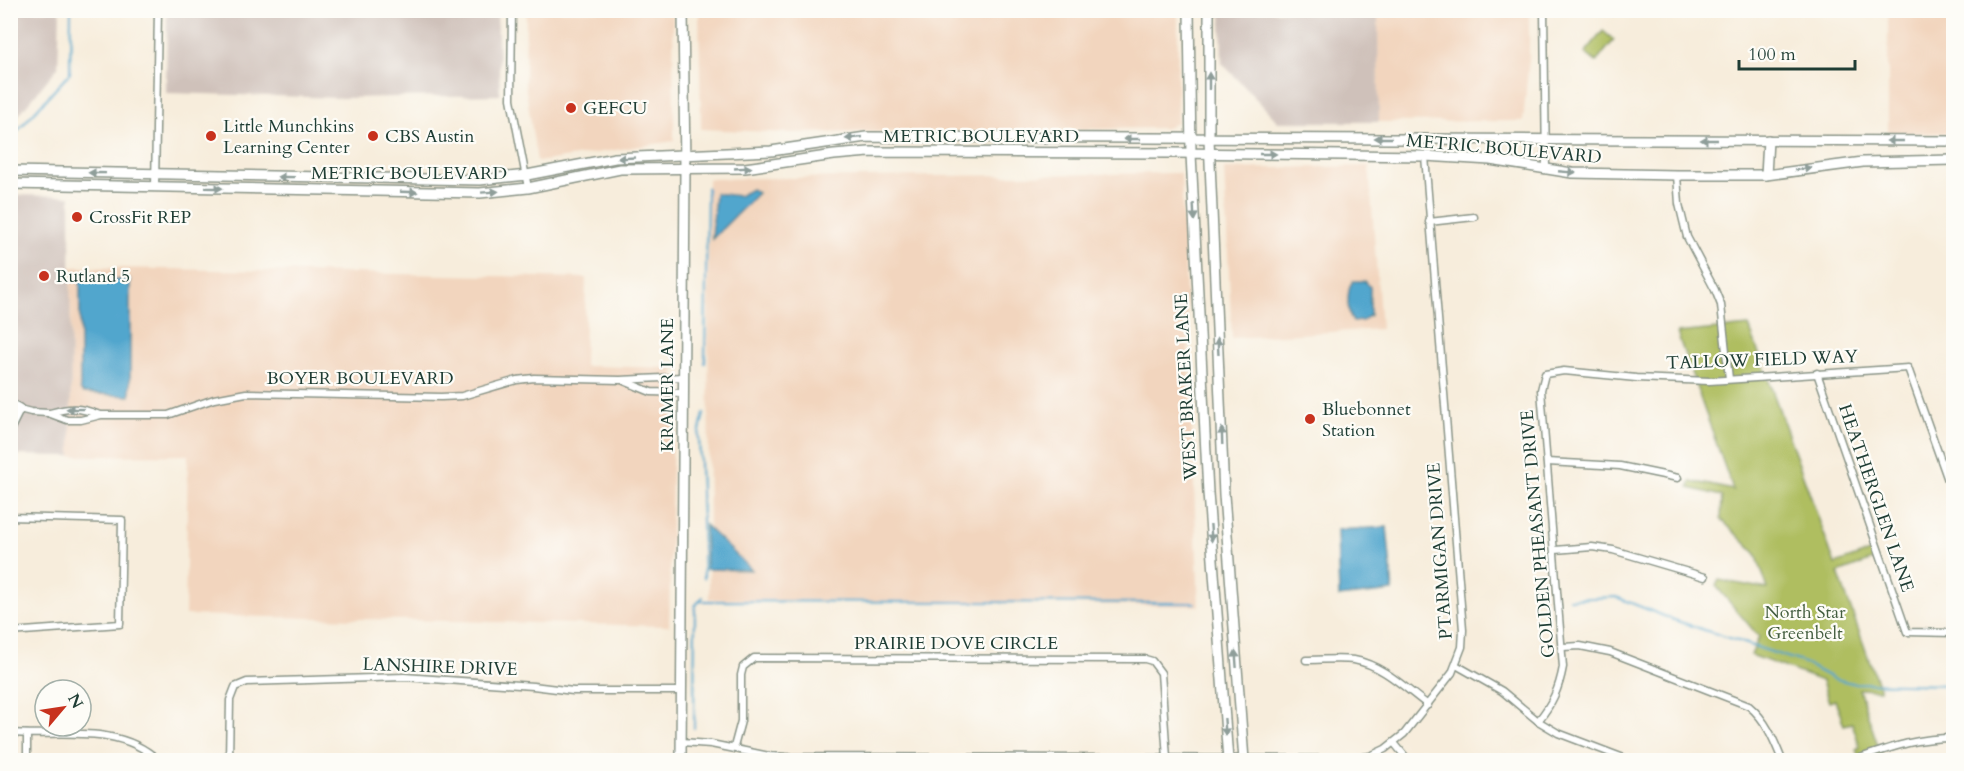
<svg xmlns="http://www.w3.org/2000/svg" width="1964" height="771" viewBox="0 0 1964 771" font-family="Cardo,serif">
  <style>
    .built { fill: #f2d5be }
    .industrial { fill: #cfc1ba }
    .green { fill: #afbe61; stroke: #677e4a; stroke-width: 1.5 }
    .water { fill: #51a6cd; stroke: #387280; stroke-width: 1.5 }
    .lines { fill: none; stroke-linecap: round; stroke-linejoin: round }
    .stream { stroke: #51a6cd; stroke-width: 2 }
    .street-casing { stroke: #8b9588; stroke-width: 9 }
    .secondary-casing { stroke: #8b9588; stroke-width: 12 }
    .street { stroke: #fff; stroke-width: 6 }
    .secondary { stroke: #fff; stroke-width: 9 }
    .oneway { fill: #8f9e9a }
    .poi-dot { fill: #c8321e; stroke: #fdfcf7; stroke-width: 2 }
    .labels { text-anchor: middle; dominant-baseline: central; stroke-width: 4.5; stroke-linejoin: round; paint-order: stroke }
    .poi-label { font-size: 18px; fill: #1f3d34; stroke: #fdfcf7; text-anchor: start }
    .street-label { font-size: 18px; fill: #1f3d34; stroke: #fdfcf7 }
    .park-label { font-size: 18px; fill: #435d3f; stroke: #fdfcf7 }
  </style>
  <rect width="100%" height="100%" fill="#fdfcf7"/>
  <filter id="ink" filterUnits="userSpaceOnUse"><feTurbulence type="fractalNoise" baseFrequency=".0167" numOctaves="2"/><feDisplacementMap in="SourceGraphic" scale="12" xChannelSelector="R" yChannelSelector="G"/><feConvolveMatrix kernelMatrix="1 2 1 2 8 2 1 2 1" color-interpolation-filters="sRGB"/></filter>
  <filter id="wash" filterUnits="userSpaceOnUse"><feTurbulence type="fractalNoise" baseFrequency=".008" numOctaves="4" result="noise"/><feDisplacementMap in="SourceGraphic" scale="24" xChannelSelector="R" yChannelSelector="G"/><feGaussianBlur stdDeviation="1.35" result="paint"/><feColorMatrix in="noise" values="0 0 0 0 0 0 0 0 0 0 0 0 0 0 0 0 0 1.4 0 .05"/><feComposite in="paint" operator="in"/></filter>
  <g filter="url(#wash)">
    <rect width="100%" height="100%" fill="#f7eddc"/>
    <g class="built">
      <path d="M526,11h147l1,130 -137,21 -12,-79z"/>
      <path d="M699,11h479l-1,111 -10,6 -376,5 -90,-4z"/>
      <path d="M1378,11h151v49l-6,61 -144,1z"/>
      <rect x="1888" y="11" width="65" height="122"/>
      <path d="M1369,166l12,163 -149,9 -8,-169z"/>
      <path d="M1181,173l18,433 -490,-7 -1,-420z"/>
      <path d="M70,267l516,11 -2,88 90,2 -5,258 -484,-11 3,-160 -117,1z"/>
    </g>
    <g class="industrial">
      <path d="M11,10l49,1 -2,56 -47,57z"/>
      <path d="M167,11h330l3,84 -157,3 -177,-5z"/>
      <path d="M1221,11h157l1,111h-101l-56,-59z"/>
      <path d="M11,195l59,1 1,260 -60,-1z"/>
    </g>
    <g class="green">
      <path d="M1603,31l11,9 -18,22 -11,-9z"/>
      <path d="M1749,326l86,238 37,-13 3,8 -37,14 42,117 -21,-1 24,71h-23l-4,-11 4,-2 -8,-24 -8,2 -9,-25 -6,2 -7,-21 -71,-26 8,-18 -43,-51 3,-6 49,9 -12,-35 -35,-35 1,-23 -33,-8 2,-7 42,9 -56,-157z"/>
    </g>
    <g class="water">
      <path d="M751,189l7,4 -46,46 3,-46 24,3z"/>
      <path d="M80,279l50,1v116l-47,-3 -3,-4z"/>
      <path d="M1353,281h12l5,6v28l-8,6 -9,1c-6,-10 -7,-32 0,-41z"/>
      <path d="M705,525l47,45 -46,-1z"/>
      <path d="M1387,527l6,64 -54,6 -2,-67z"/>
    </g>
    <g class="lines">
      <g class="stream">
        <path d="M10,139l60,-66 1,-63"/>
        <path d="M705,363l2,-176"/>
        <path d="M704,413l-5,22 5,143"/>
        <path d="M1569,599l47,-2 58,23 128,42 30,16 20,5 102,2"/>
        <path d="M700,601l495,2"/>
        <path d="M694,728l1,-122 8,-9"/>
        <path d="M694,754l1,6"/>
      </g>
    </g>
  </g>
  <g filter="url(#ink)">
    <g class="lines">
      <g class="street-casing">
        <g id="street">
          <path d="M512,10l-1,89 17,89"/>
          <path d="M1544,10l2,160"/>
          <path d="M1677,175l2,29 8,33 28,53 6,15 8,74"/>
          <path d="M155,187l3,-177"/>
          <path d="M1429,222l45,-5"/>
          <path d="M1817,373l90,259 47,1"/>
          <path d="M624,381l27,11 32,1"/>
          <path d="M19,409l12,3 17,1 19,7h14l20,-5h67l46,-16 32,-6 195,4 21,-1 55,-16 17,-2 86,2 63,-3"/>
          <path d="M50,413c21,-6 29,-6 50,2"/>
          <path d="M1547,462l73,4 58,12"/>
          <path d="M10,517l112,3 -2,104 -110,8"/>
          <path d="M1555,550l37,-3 21,3 92,27"/>
          <path d="M1563,647l17,-1 30,6 139,54c17,14 25,34 33,54"/>
          <path d="M1306,660c16,0 33,-2 48,0 29,5 52,29 74,45"/>
          <path d="M1456,665l46,26 36,30 20,12 71,27"/>
          <path d="M1538,721c14,-17 21,-32 25,-54l-22,-277 4,-16 19,-3 72,7 73,3 199,-13 46,129"/>
          <path d="M10,733c51,4 108,-10 148,27"/>
          <path d="M27,734v26"/>
          <path d="M681,742l30,2 58,12 17,1 567,2 17,-3 15,-7 19,-15 48,-61 10,-26 1,-17 -38,-474"/>
          <path d="M1395,744l13,16"/>
          <path d="M734,747l7,-26v-46l2,-8 11,-9 391,1 7,2 9,12 6,85"/>
          <path d="M229,760l1,-60 5,-13 12,-5 157,-5 129,9 40,5h109"/>
          <path d="M1854,760c36,-12 60,-22 100,-22"/>
        </g>
      </g>
      <g class="secondary-casing">
        <g id="secondary">
          <path d="M1189,10l2,144 17,339 20,267"/>
          <path d="M1209,10v129l15,356 20,265"/>
          <path d="M10,171l470,9 47,-5 88,-17 156,-7 95,-14 1088,4"/>
          <path d="M1766,175l2,-35"/>
          <path d="M10,184l470,9 48,-5 92,-19 125,-1 89,-13 35,-3 305,1 251,3 65,4 82,13 105,2h89l97,-13 91,-2"/>
          <path d="M10,404l9,5 -9,18"/>
          <path d="M681,760l4,-592 -2,-158"/>
        </g>
      </g>
      <use href="#street" class="street"/>
      <use href="#secondary" class="secondary"/>
    </g>
    <defs><path id="oneway-solid" d="M-6-.8H1V-3.2L6.5 0L1 3.2V.8H-6Z" transform="scale(1.5)"/></defs>
    <g class="oneway">
      <use href="#oneway-solid" transform="translate(1209 81) rotate(-90)"/>
      <use href="#oneway-solid" transform="translate(854 138) rotate(174)"/>
      <use href="#oneway-solid" transform="translate(1383 138) rotate(-180)"/>
      <use href="#oneway-solid" transform="translate(1132 139) rotate(-180)"/>
      <use href="#oneway-solid" transform="translate(1709 140) rotate(-180)"/>
      <use href="#oneway-solid" transform="translate(1895 141) rotate(-180)"/>
      <use href="#oneway-solid" transform="translate(1268 154)"/>
      <use href="#oneway-solid" transform="translate(626 158) rotate(177)"/>
      <use href="#oneway-solid" transform="translate(743 168) rotate(-3)"/>
      <use href="#oneway-solid" transform="translate(1803 169) rotate(-9)"/>
      <use href="#oneway-solid" transform="translate(1567 172) rotate(5)"/>
      <use href="#oneway-solid" transform="translate(97 173) rotate(-179)"/>
      <use href="#oneway-solid" transform="translate(286 177) rotate(-179)"/>
      <use href="#oneway-solid" transform="translate(214 188) rotate(1)"/>
      <use href="#oneway-solid" transform="translate(409 192) rotate(2)"/>
      <use href="#oneway-solid" transform="translate(490 192) rotate(-4)"/>
      <use href="#oneway-solid" transform="translate(1194 212) rotate(87)"/>
      <use href="#oneway-solid" transform="translate(1218 346) rotate(-93)"/>
      <use href="#oneway-solid" transform="translate(75 409) rotate(-179)"/>
      <use href="#oneway-solid" transform="translate(1222 436) rotate(-92)"/>
      <use href="#oneway-solid" transform="translate(1211 533) rotate(86)"/>
      <use href="#oneway-solid" transform="translate(1236 659) rotate(-94)"/>
      <use href="#oneway-solid" transform="translate(1225 727) rotate(86)"/>
    </g>
  </g>
  <g class="poi-dot">
    <circle cx="571" cy="108" r="6"/>
    <circle cx="211" cy="136" r="6"/>
    <circle cx="373" cy="136" r="6"/>
    <circle cx="77" cy="217" r="6"/>
    <circle cx="44" cy="276" r="6"/>
    <circle cx="1310" cy="419" r="6"/>
  </g>
  <g class="labels">
    <g class="poi-label">
      <text x="583" y="108">GEFCU</text>
      <text x="223" y="126">Little Munchkins<tspan x="223" dy="21">Learning Center</tspan></text>
      <text x="385" y="136">CBS Austin</text>
      <text x="89" y="217">CrossFit REP</text>
      <text x="56" y="276">Rutland 5</text>
      <text x="1322" y="409">Bluebonnet<tspan x="1322" dy="21">Station</tspan></text>
    </g>
    <g class="street-label">
      <text x="981" y="136">METRIC BOULEVARD</text>
      <text transform="translate(1504 149) rotate(5)">METRIC BOULEVARD</text>
      <text x="409" y="173">METRIC BOULEVARD</text>
      <text transform="translate(1762 360) rotate(-2)">TALLOW FIELD WAY</text>
      <text x="360" y="378">BOYER BOULEVARD</text>
      <text transform="translate(667 385) rotate(-90)">KRAMER LANE</text>
      <text transform="translate(1186 387) rotate(-93)">WEST BRAKER LANE</text>
      <text transform="translate(1876 498) rotate(71)">HEATHERGLEN LANE</text>
      <text transform="translate(1538 534) rotate(-95)">GOLDEN PHEASANT DRIVE</text>
      <text transform="translate(1440 551) rotate(-94)">PTARMIGAN DRIVE</text>
      <text x="956" y="643">PRAIRIE DOVE CIRCLE</text>
      <text transform="translate(440 667) rotate(2)">LANSHIRE DRIVE</text>
    </g>
    <g class="park-label">
      <text x="1805" y="612">North Star<tspan x="1805" dy="21">Greenbelt</tspan></text>
    </g>
  </g>
  <rect width="1964" height="771" fill="none" stroke="#fdfcf7" stroke-width="36"/>
  <g transform="translate(63 708) rotate(61)"><circle r="28" fill="#fdfcf7" stroke="#a4b0a9" stroke-width="1.5"/>
  <path d="M0-4.5L10 22L0 15L-10 22Z" fill="#c8321e"/>
  <text y="-9" font-size="16" font-weight="bold" text-anchor="middle" fill="#1f3d34">N</text>
  </g>
  <path d="M1739 60v9h116v-9" fill="none" stroke="#1f3d34" stroke-width="3"/>
  <text x="1748" y="60" font-size="18" fill="#1f3d34" stroke="#fdfcf7" stroke-width="4.5" paint-order="stroke">100 m</text>
</svg>
